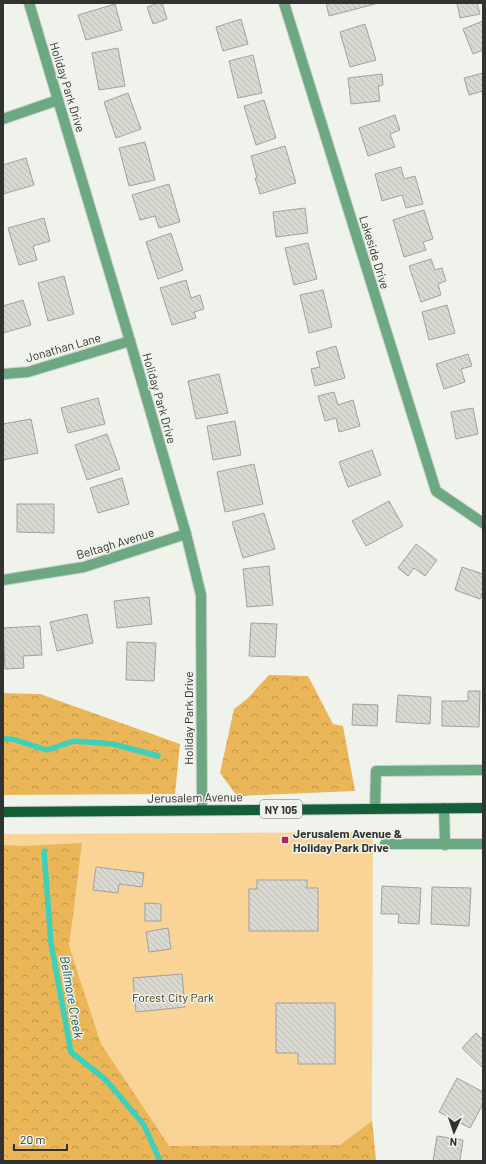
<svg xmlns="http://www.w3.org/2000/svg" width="486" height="1164" viewBox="0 0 486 1164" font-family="Barlow,sans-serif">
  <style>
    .green { fill: #f9d496 }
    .forest { fill: url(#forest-crowns) }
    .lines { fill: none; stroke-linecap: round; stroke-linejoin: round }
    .stream { stroke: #3bd1bb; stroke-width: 5.5 }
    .building { fill: url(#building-back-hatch); stroke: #a2a19a }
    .minor-casing { stroke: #cdd0ca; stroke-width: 12 }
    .major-casing { stroke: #cdd0ca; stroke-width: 12 }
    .minor { stroke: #6ca881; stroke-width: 10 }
    .major { stroke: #145f38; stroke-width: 10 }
    .poi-dot { fill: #b3255a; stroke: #eff3ec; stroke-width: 1.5 }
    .labels { text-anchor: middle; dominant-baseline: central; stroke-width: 3; stroke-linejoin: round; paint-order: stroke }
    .shield { fill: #eff3ec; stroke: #6a6d68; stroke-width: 1 }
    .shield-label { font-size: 11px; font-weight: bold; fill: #313330 }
    .street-label { font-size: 12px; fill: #313330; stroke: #eff3ec }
    .poi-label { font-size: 12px; font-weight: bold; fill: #313330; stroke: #eff3ec; text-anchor: start }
    .park-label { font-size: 12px; fill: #4b360d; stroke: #eff3ec }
    .water-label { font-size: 13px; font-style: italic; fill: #114f46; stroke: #eff3ec }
  </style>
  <defs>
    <pattern id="forest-crowns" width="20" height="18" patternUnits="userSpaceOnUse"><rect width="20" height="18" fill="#ebb658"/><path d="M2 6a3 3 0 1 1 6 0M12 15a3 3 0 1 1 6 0" fill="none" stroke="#bf9549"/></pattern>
    <pattern id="building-back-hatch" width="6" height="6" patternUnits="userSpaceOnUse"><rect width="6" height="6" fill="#d9d8d1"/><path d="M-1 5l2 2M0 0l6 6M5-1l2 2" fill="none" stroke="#bbbab4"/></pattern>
  </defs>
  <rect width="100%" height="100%" fill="#eff3ec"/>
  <path class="green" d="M373,832l-1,289 4,40h-373v-327z"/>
  <g class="forest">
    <path d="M269,675l39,1 25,48 10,2 12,65 -118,5 -17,-23 14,-64 13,-10z"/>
    <path d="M3,693l37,1 140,50 -5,50 -172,1z"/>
    <path d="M82,843l-13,103 32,98 68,102 171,-1 32,-24 4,40h-373v-316l19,1z"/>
  </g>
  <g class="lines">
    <g class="stream">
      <path d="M3,739h9l35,11 27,-9 39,3 45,12"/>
      <path d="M44,851l7,92 20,109 35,28 38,45 16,36"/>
    </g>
  </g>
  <g class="building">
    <path d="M158,3h4l5,16 -14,5 -6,-17z"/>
    <path d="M326,3h49v1l-46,12z"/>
    <path d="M457,3h20l3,11 -20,4z"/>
    <path d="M115,4l7,26 -36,10 -8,-25z"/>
    <path d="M241,19l7,25 -25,7 -7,-24z"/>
    <path d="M483,21v29l-10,4 -10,-25z"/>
    <path d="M365,24l11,36 -26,7 -10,-35z"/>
    <path d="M118,48l7,38 -26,4 -7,-37z"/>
    <path d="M253,55l9,38 -24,5 -9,-37z"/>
    <path d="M483,73v18l-14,4 -5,-17z"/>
    <path d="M382,74l1,11 -5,1 2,15 -29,3 -3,-26z"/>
    <path d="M128,93l13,36 -25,9 -12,-36z"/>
    <path d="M264,100l12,38 -20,7 -12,-39z"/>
    <path d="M395,115l5,15 -10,4 5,13 -27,9 -9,-28z"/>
    <path d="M145,142l10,38 -26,6 -10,-38z"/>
    <path d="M285,146l11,37 -36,11 -5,-16h2l-6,-22z"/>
    <path d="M26,158l8,27 -31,9v-29z"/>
    <path d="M401,167l3,12 11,-3 8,28 -17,4 -4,-13 -20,6 -7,-27z"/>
    <path d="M169,184l11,38 -21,6 -4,-12 -15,4 -8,-25z"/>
    <path d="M305,208l3,25 -32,4 -3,-25z"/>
    <path d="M424,210l9,29 -10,3 3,8 -22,7 -11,-37z"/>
    <path d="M44,218l6,23 -17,5 4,14 -18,5 -11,-37z"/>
    <path d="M171,233l12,37 -25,9 -12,-37z"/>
    <path d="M308,243l9,36 -23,6 -9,-37z"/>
    <path d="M431,259l4,11 7,-2 4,13 -8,3 3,11 -20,7 -12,-36z"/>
    <path d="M64,276l10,38 -26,7 -10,-38z"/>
    <path d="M186,280l5,18 9,-3 4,14 -10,3 2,6 -24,7 -12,-37z"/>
    <path d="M323,290l9,37 -23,6 -9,-38z"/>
    <path d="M23,300l8,25 -28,8v-27z"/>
    <path d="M447,305l8,28 -26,7 -7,-28z"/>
    <path d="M336,346l9,32 -30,8 -4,-17 9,-2 -4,-15z"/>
    <path d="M468,354l4,12 -11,3 4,13 -21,7 -8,-25z"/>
    <path d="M219,374l9,39 -32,6 -8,-38z"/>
    <path d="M334,392l4,13 15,-5 7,26 -21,6 -3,-14 -11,3 -7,-25z"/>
    <path d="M98,398l7,26 -37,9 -7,-25z"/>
    <path d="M473,408l5,26 -22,5 -5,-27z"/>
    <path d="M31,419l7,34 -35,7v-36z"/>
    <path d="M235,421l6,34 -28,5 -6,-34z"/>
    <path d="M107,434l13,35 -33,11 -12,-35z"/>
    <path d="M372,450l9,25 -33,12 -9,-25z"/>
    <path d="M254,464l9,40 -38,8 -8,-40z"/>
    <path d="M122,478l7,26 -31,9 -8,-25z"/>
    <path d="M389,501l14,25 -37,20 -14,-25z"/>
    <path d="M17,504h37v29l-37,-1z"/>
    <path d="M264,513l11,36 -32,9 -11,-36z"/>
    <path d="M416,544l21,16 -12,16 -11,-8 -6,8 -10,-8z"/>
    <path d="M269,566l4,39 -26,2 -4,-38z"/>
    <path d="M462,567l21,7v17l-3,8 -25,-9z"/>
    <path d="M149,597l3,27 -35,4 -3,-27z"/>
    <path d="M87,614l6,29 -36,8 -7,-29z"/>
    <path d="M251,623l26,1 -2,33 -26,-1z"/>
    <path d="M40,626l2,29 -19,1 1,12 -19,1 -2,-41z"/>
    <path d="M127,642l29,1 -2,38 -28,-1z"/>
    <path d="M468,691h12l-1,36 -37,-1v-25h26z"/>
    <path d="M398,695l33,2 -1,27 -34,-2z"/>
    <path d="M353,704l25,1 -1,21 -25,-1z"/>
    <path d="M96,867l48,6 -2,14 -23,-3 -1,9 -25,-3z"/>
    <path d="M257,880h50v8h11v43h-69v-42h8z"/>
    <path d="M382,886l39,2 -2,36 -21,-1 1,-9h-18z"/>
    <path d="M432,887l39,1 -2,38 -38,-2z"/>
    <path d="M145,903l16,1v17h-16z"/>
    <path d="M168,928l3,21 -22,3 -3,-20z"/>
    <path d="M182,974l3,33 -49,5 -3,-34z"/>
    <path d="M276,1003h59v61h-37v-11h-22z"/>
    <path d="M476,1033l7,7v28l-21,-20z"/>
    <path d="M457,1078l26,14v12l-13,24 -31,-16z"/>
    <path d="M437,1136l26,4 -3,21h-27z"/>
  </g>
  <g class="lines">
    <g class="minor-casing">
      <g id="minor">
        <path d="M29,3l101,338 56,193 15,61 1,215"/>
        <path d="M284,3l152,488 47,32"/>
        <path d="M3,119l55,-19"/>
        <path d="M3,374l25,-2 102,-31"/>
        <path d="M3,580l81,-13 102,-33"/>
        <path d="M375,808l1,-37 107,-1"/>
        <path d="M444,808l1,37"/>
        <path d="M385,844h98"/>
      </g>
    </g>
    <g class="major-casing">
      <path id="major" d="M3,812l480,-4"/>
    </g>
    <use href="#minor" class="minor"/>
    <use href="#major" class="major"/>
  </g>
  <rect class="poi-dot" x="281" y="836" width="8" height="8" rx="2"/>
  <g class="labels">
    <rect class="shield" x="260" y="800" width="42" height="18" rx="3"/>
    <g class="shield-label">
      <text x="281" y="809">NY 105</text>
    </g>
    <g class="street-label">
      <text transform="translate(68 87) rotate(73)">Holiday Park Drive</text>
      <text transform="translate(375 252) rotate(73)">Lakeside Drive</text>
      <text transform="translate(63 347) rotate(-16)">Jonathan Lane</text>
      <text transform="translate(160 398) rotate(74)">Holiday Park Drive</text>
      <text transform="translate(115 543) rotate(-17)">Beltagh Avenue</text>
      <text transform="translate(188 718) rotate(-90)">Holiday Park Drive</text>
      <text transform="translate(195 797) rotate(-1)">Jerusalem Avenue</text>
    </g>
    <g class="poi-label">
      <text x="293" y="833">Jerusalem Avenue &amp;<tspan x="293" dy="14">Holiday Park Drive</tspan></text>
    </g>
    <g class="park-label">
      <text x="173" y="997">Forest City Park</text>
    </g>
    <g class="water-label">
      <text transform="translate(72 997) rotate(80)">Bellmore Creek</text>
    </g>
  </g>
  <rect width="486" height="1164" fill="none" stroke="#313330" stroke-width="8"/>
  <g transform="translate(454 1132) rotate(183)" stroke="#eff3ec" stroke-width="3" paint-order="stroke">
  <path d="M0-3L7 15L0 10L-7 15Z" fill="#313330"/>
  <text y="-6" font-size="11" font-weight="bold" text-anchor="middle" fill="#313330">N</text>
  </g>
  <path d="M14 1144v6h53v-6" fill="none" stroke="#313330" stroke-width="2"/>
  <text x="20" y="1144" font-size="12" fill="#313330" stroke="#eff3ec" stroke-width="3" paint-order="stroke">20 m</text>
</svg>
